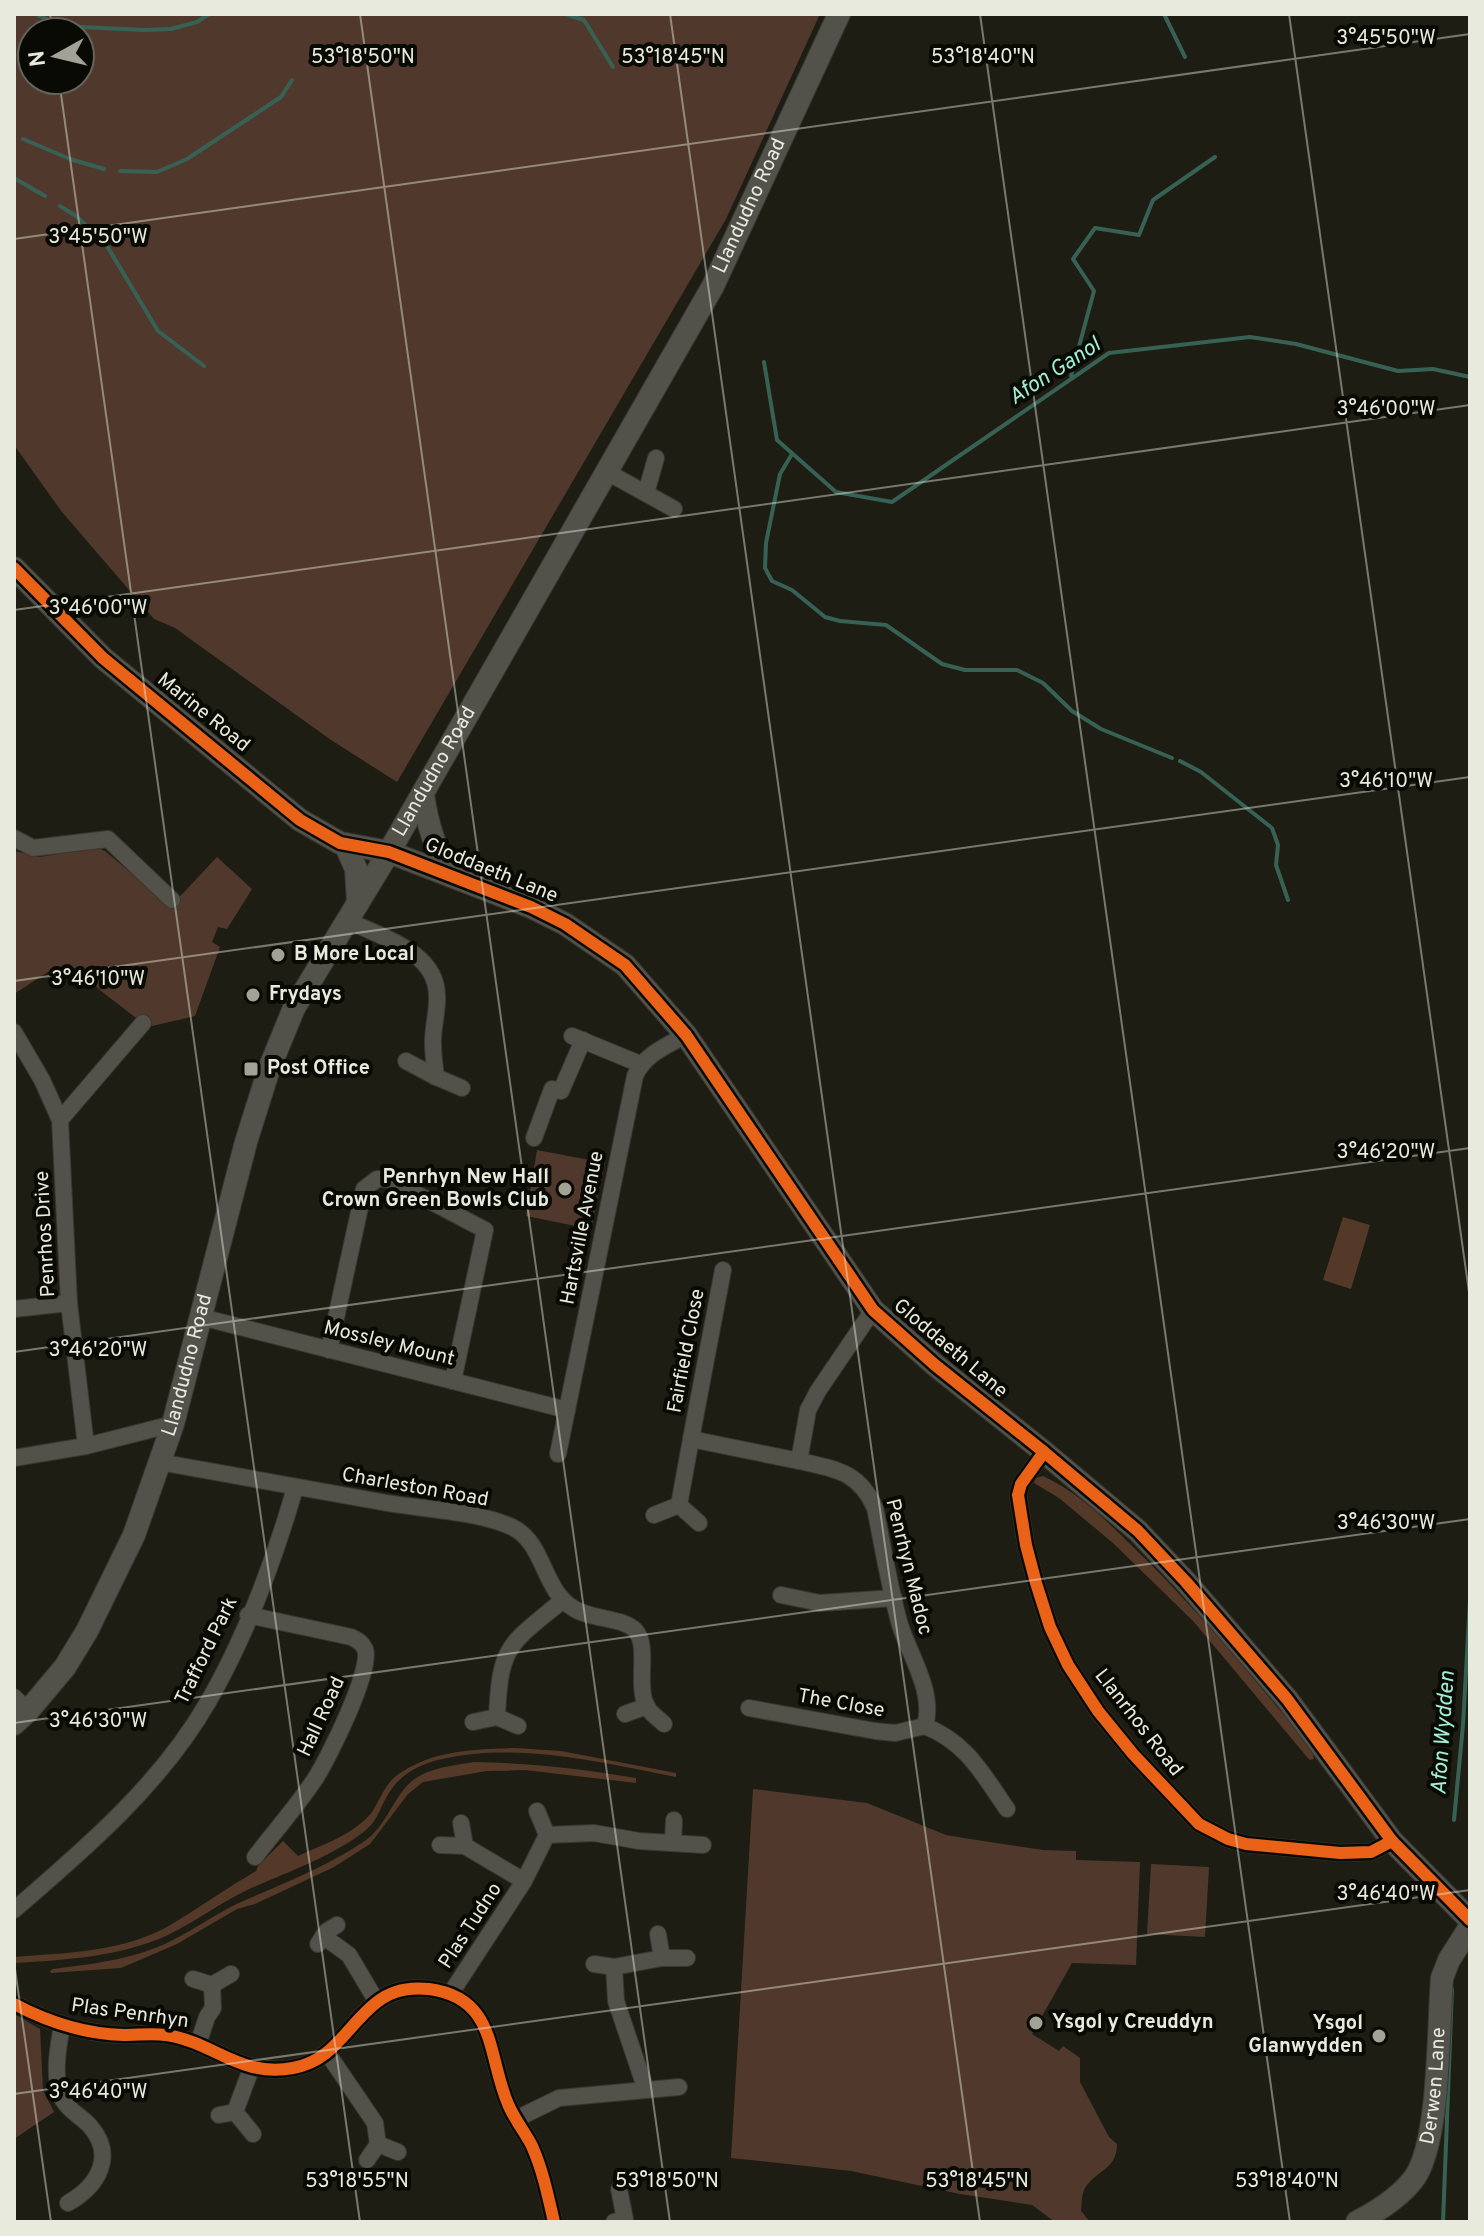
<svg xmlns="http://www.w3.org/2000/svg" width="1484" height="2236" viewBox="0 0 1484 2236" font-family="Overpass,sans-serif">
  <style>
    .green { fill: #50392c; fill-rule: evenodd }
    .forest { fill: #553928 }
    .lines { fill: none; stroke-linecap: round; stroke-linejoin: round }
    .stream { stroke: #376154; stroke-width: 4 }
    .street-casing { stroke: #383831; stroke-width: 18 }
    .secondary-casing { stroke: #383831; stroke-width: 24 }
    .street { stroke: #52524b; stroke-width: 16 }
    .secondary { stroke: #52524b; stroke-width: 22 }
    .cycleway-casing { stroke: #0a0a04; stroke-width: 17 }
    .cycleway { stroke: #ea6118; stroke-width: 12 }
    .ticks { fill: none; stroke: #e9eade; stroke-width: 2; stroke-opacity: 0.45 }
    .poi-dot { fill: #a2a297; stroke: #0a0a04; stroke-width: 3 }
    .labels { text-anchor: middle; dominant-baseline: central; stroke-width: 8; stroke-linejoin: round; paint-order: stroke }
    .street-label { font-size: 20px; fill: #e9eade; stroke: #0a0a04 }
    .poi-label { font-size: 20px; font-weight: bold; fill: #e9eade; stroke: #0a0a04; text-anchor: start }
    .water-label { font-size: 22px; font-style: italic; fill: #a0efd7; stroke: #0a0a04 }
    .ticks-label { font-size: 20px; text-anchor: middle; fill: #e9eade; stroke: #0a0a04; stroke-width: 8; stroke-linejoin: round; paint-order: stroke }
  </style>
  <rect width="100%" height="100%" fill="#1d1d13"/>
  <g class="green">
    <path d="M14,14h806l-94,205 -329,563 -66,-42 -156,-112 -21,-9 -92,-107 -48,-67zM80,32v48h-48v-48z"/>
    <path d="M96,847l9,4 66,55 46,-49 35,32 -25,40 -9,-2 -6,15 8,5 -25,69 -47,11 -47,-36 -20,-20 -14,-6 -16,5 -37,24v-143l26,6z"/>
    <path d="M537,1150l68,13 -14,66 -65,-13z"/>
    <path d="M753,1789l114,14 79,32 24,4 73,11 33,1v9l64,2 -4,103 -64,-2 -40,71 27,17 4,-5 17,12v24l29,55 8,7c0,24 -17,25 -30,41 -6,7 -5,18 -6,26l9,11h-35l-23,-17 -72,-11 -109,-23 -120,-13z"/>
    <path d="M1151,1864l58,3 -4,70 -58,-3z"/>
    <path d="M14,2014l26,15 3,61 11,22 -40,27z"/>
  </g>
  <g class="forest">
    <path d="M1343,1217l27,8 -19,64 -28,-9z"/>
    <path d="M1043,1476c33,15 61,42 86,67 67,64 124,135 183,206l2,10 -4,1 -3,-3 -113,-135 -81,-79 -54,-45 -25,-15 2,-5z"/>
    <path d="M515,1748l46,3 115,22v4c-75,-15 -159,-35 -234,-18 -26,6 -45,17 -57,41 -6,11 -9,22 -19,30 -30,25 -83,44 -119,60 -27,13 -52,32 -79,45 -49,22 -102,25 -154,28v-6c51,-4 112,-5 158,-33 28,-17 55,-36 84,-53l2,-5 25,-25 15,15c24,-11 57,-22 74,-44 8,-12 12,-26 24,-36 34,-26 79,-27 119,-28z"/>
    <path d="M474,1762c55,1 108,7 162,16v5l-111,-13 -38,1 -64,11 -15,12 -38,50 -36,23 -79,37 -18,5 -60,35 -56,24 -70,5 -1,-2 3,-2c40,-5 82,-10 118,-28 24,-12 46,-28 70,-39 41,-18 88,-36 125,-62 19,-14 25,-36 40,-53 16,-19 45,-21 68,-25z"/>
  </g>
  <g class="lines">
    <g class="stream">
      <path d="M565,14l19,6 29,47"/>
      <path d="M1164,14l21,43"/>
      <path d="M38,15l22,11 84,4 27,-1 26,-7 12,-8"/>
      <path d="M23,139l47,20 34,10"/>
      <path d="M120,171l37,1 30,-13 94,-62 11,-17"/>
      <path d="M14,178l31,18"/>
      <path d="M60,206l16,10 31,30 51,85 46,35"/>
      <path d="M764,362l13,78 59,52 56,10 217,-149 141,-16 46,7 102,27 35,-2 37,8"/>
      <path d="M1071,376l23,-85 -21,-32 22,-31 44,7 14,-35 62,-43"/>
      <path d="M792,454l-12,20 -14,69 -1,25 7,13 20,9 33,27 15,4 46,4 56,39 23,6h52l26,13 29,28 29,18 71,29"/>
      <path d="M1180,761l21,11 71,56 6,17 -2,20 12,35"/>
      <path d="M1454,1820l9,-95 7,-125"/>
      <path d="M1443,2222l9,-233"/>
    </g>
    <g class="street-casing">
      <g id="street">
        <path d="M607,472l67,37"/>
        <path d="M646,493l10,-35"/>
        <path d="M14,838l19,10 75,-9 64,61"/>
        <path d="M347,920c33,17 90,31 90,76 1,16 -5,33 -4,49 0,11 2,21 3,32l26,11"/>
        <path d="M14,1032l28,48 18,40 9,183 17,143"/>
        <path d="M572,1036l68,28"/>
        <path d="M406,1061l30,16"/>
        <path d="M60,1120l83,-97"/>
        <path d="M534,1138l18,-49 9,2 22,-51"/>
        <path d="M14,1309l55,-6"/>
        <path d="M201,1317l366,93"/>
        <path d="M329,1350l35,-161 13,-10h11l97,51 -32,151"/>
        <path d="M691,1439l32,-169"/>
        <path d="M1044,1452l-23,32 -3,11 8,50 10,38 14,44 18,38 30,46 35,43 66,70 29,15 18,5 94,9 31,-1 21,-11"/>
        <path d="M558,1454l77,-378c9,-21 31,-30 51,-41"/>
        <path d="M14,1458l72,-12 87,-22"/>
        <path d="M799,1461c36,8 60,10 76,47 8,39 14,78 25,117 10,31 35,68 25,101"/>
        <path d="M159,1462c76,14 152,28 228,41 36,6 93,9 125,24 33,16 30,62 61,81 18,12 49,9 62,22 15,15 0,56 12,77 3,6 12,12 17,17"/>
        <path d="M654,1515l25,-10"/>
        <path d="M699,1523l-20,-18 12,-66 108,22 9,-51 10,-19 55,-81"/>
        <path d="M781,1595l39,8 74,-5"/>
        <path d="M248,1615l103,22c6,3 11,5 14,12 8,20 -37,110 -50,130 -18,27 -40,52 -60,78"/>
        <path d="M14,1697l14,14"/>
        <path d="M749,1708l126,23 20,2 30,-7"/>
        <path d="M625,1714l22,-8"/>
        <path d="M473,1722l24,-5"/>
        <path d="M518,1726l-21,-9c3,-73 12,-72 66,-117"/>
        <path d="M925,1726c42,17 57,47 82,83"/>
        <path d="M537,1811l10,24"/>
        <path d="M461,1823l4,23"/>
        <path d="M673,1843l1,-23"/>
        <path d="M440,1845l25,1 59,35"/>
        <path d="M14,1910c71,-61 147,-126 194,-208 38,-66 66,-141 87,-214"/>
        <path d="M658,1934l4,24"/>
        <path d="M323,1936l26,19 28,47"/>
        <path d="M318,1944l9,-13 10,-6"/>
        <path d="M594,1964l20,3 2,34 30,89"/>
        <path d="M614,1967l48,-9h25"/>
        <path d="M193,1979l19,6 1,23 -6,9 -9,27"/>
        <path d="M212,1985l19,-11"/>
        <path d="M451,1993l73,-112 23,-46 47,-2 45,8 64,4"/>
        <path d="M14,2004c34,18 70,30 110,31 14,0 28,-2 42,0 48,7 74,43 127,33 41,-7 54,-43 84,-66 15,-12 34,-15 52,-13 68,9 58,66 79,115 6,15 17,28 24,42 11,25 16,50 22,76"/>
        <path d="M62,2025c-4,23 -10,54 1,75 7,12 18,16 27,26 26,30 8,60 -22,77"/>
        <path d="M328,2054l47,69 3,21"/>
        <path d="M251,2069l-16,43 18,22"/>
        <path d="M219,2115l16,-3"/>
        <path d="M516,2119l43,-21 120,-11"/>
        <path d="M367,2160l11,-16 20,8"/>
        <path d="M614,2222l11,-3 -6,-30"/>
      </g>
    </g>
    <g class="secondary-casing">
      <g id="secondary">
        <path d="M14,568l89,90 197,162 40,23 49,9 142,55 34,17 60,41 61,70 187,275 62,55 109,87 94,79 48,51 101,117 105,142 78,79"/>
        <path d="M423,794c4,30 12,56 28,82"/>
        <path d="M345,844l11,25 2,34"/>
        <path id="s1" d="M14,1724l14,-13 37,-44 22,-36 47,-96 39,-111 73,-282 23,-73 25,-61 95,-156 324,-566 126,-272"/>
        <path id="s2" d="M1357,2222c21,-11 44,-25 58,-45 25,-37 23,-150 27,-199l7,-18 21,-33"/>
      </g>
    </g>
    <use href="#street" class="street"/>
    <use href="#secondary" class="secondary"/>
    <g class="cycleway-casing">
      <g id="cycleway">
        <path d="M14,568l89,90 197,162 40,23 49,9 142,55 34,17 60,41 61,70 187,275 62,55 109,87 94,79 48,51 101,117 105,142 78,79"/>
        <path d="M1044,1452l-23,32 -3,11 8,50 10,38 14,44 18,38 30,46 35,43 66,70 29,15 18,5 94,9 31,-1 21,-11"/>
        <path d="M14,2004c34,18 70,30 110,31 14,0 28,-2 42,0 48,7 74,43 127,33 41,-7 54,-43 84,-66 15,-12 34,-15 52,-13 68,9 58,66 79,115 6,15 17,28 24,42 11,25 16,50 22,76"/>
      </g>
    </g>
    <use href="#cycleway" class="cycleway"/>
  </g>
  <path class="ticks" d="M50,14l3,18M360,14l310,2208M670,14l310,2208M980,14l310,2208M1289,14l181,1285M59,80l301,2142M14,239l1456,-205M14,610l1456,-205M14,981l1456,-204M14,1352l1456,-204M14,1723l1456,-204M14,1962l37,260M14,2094l1456,-204"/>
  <g class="poi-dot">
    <circle cx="278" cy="955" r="8"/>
    <circle cx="253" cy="995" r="8"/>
    <rect x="243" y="1061" width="16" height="16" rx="4"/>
    <circle cx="565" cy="1189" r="8"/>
    <circle cx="1036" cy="2023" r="8"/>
    <circle cx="1379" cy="2036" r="8"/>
  </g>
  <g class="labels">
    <g class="street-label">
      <text stroke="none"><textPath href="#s1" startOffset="1700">Llandudno Road</textPath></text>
      <text transform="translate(203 713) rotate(39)">Marine Road</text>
      <text stroke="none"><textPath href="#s1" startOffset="1052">Llandudno Road</textPath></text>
      <text transform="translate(491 871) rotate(22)">Gloddaeth Lane</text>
      <text transform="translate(583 1228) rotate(-79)">Hartsville Avenue</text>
      <text transform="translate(46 1234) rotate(-93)">Penrhos Drive</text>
      <text transform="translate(389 1344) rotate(14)">Mossley Mount</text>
      <text transform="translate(950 1349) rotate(40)">Gloddaeth Lane</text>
      <text transform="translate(687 1351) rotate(-79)">Fairfield Close</text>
      <text stroke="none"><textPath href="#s1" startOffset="404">Llandudno Road</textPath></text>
      <text transform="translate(415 1488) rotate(10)">Charleston Road</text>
      <text transform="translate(908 1567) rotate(76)">Penrhyn Madoc</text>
      <text transform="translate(207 1651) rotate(-64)">Trafford Park</text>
      <text transform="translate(841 1704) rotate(10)">The Close</text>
      <text transform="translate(322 1717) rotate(-65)">Hall Road</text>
      <text transform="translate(1138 1723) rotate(52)">Llanrhos Road</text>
      <text transform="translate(471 1926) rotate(-57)">Plas Tudno</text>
      <text transform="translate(130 2014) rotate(8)">Plas Penrhyn</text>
      <text stroke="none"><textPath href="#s2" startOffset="168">Derwen Lane</textPath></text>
    </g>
    <g class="poi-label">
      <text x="294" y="955">B More Local</text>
      <text x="269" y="995">Frydays</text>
      <text x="267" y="1069">Post Office</text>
      <text x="549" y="1178" text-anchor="end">Penrhyn New Hall<tspan x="549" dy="23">Crown Green Bowls Club</tspan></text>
      <text x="1052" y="2023">Ysgol y Creuddyn</text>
      <text x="1363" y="2024" text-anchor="end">Ysgol<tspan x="1363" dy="23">Glanwydden</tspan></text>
    </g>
    <g class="water-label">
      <text transform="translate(1055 372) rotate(-33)">Afon Ganol</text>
      <text transform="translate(1444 1733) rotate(-86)">Afon Wydden</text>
    </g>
  </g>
  <g class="ticks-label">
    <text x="1386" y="44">3°45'50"W</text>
    <text x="363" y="63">53°18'50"N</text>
    <text x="673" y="63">53°18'45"N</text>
    <text x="983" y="63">53°18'40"N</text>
    <text x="98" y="243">3°45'50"W</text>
    <text x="1386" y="415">3°46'00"W</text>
    <text x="98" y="614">3°46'00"W</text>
    <text x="1386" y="787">3°46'10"W</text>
    <text x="98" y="985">3°46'10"W</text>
    <text x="1386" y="1158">3°46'20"W</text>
    <text x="98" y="1356">3°46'20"W</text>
    <text x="1386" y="1529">3°46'30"W</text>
    <text x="98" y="1727">3°46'30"W</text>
    <text x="1386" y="1900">3°46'40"W</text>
    <text x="98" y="2098">3°46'40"W</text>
    <text x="357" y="2187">53°18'55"N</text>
    <text x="667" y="2187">53°18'50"N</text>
    <text x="977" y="2187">53°18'45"N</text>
    <text x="1287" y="2187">53°18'40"N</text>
  </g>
  <rect width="1484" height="2236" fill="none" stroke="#e9eade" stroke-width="32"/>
  <g transform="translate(56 56) rotate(262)"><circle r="38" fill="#0a0a04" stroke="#63645b" stroke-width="2"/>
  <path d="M0-6L14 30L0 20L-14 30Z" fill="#a2a297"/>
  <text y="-12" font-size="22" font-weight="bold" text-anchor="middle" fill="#e9eade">N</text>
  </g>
</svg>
